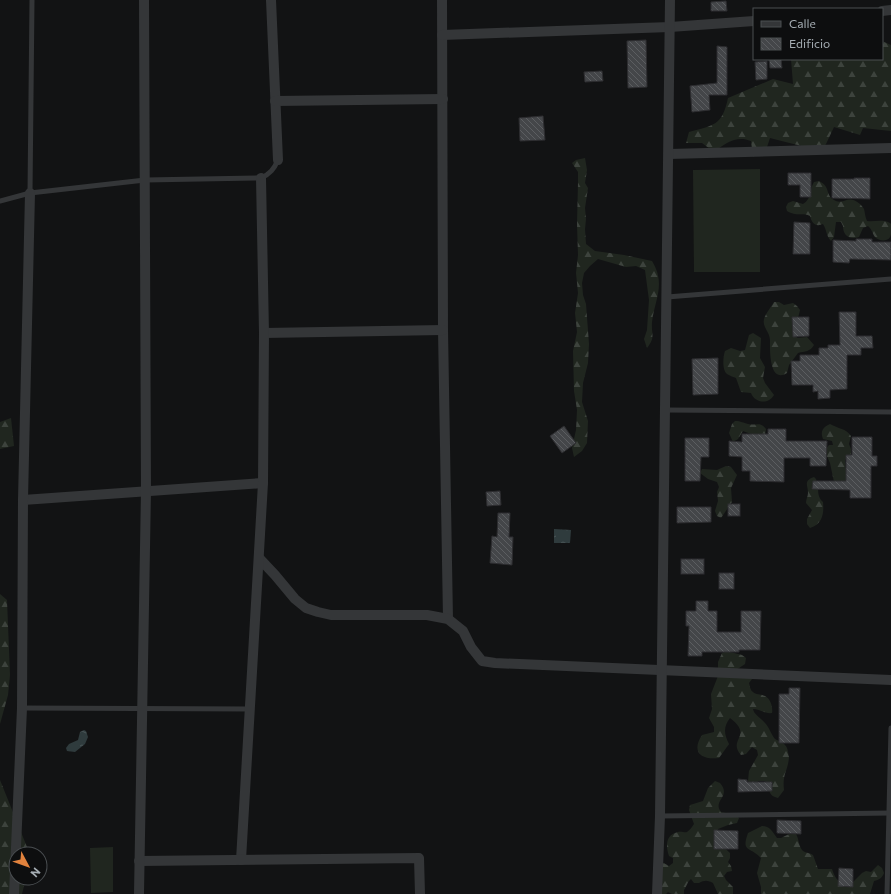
<svg xmlns="http://www.w3.org/2000/svg" width="891" height="894" viewBox="0 0 891 894" font-family="Commissioner,sans-serif">
  <style>
    .forest { fill: url(#forest-firs) }
    .pitch { fill: #20261f }
    .water { fill: url(#water-ripples) }
    .building { fill: url(#building-back-hatch); stroke: #2d2d30 }
    .lines { fill: none; stroke-linecap: round; stroke-linejoin: round }
    .lane { stroke: #343638; stroke-width: 5 }
    .street { stroke: #343638; stroke-width: 10 }
  </style>
  <defs>
    <pattern id="forest-firs" width="22" height="20" patternUnits="userSpaceOnUse"><rect width="22" height="20" fill="#20261f"/><path d="M5 1l3.5 6h-7zM16 11l3.5 6h-7z" fill="#3d433d"/></pattern>
    <pattern id="water-ripples" width="26" height="14" patternUnits="userSpaceOnUse"><rect width="26" height="14" fill="#2f3b3d"/><path d="M2 4q2-2 4 0t4 0M15 11q2-2 4 0t4 0" fill="none" stroke="#4a5557"/></pattern>
    <pattern id="building-back-hatch" width="6" height="6" patternUnits="userSpaceOnUse"><rect width="6" height="6" fill="#444649"/><path d="M-1 5l2 2M0 0l6 6M5-1l2 2" fill="none" stroke="#5c5e61"/></pattern>
  </defs>
  <rect width="100%" height="100%" fill="#121314"/>
  <g class="forest">
    <path d="M882,41l9,4v86l-28,-3 -3,7 -26,-8 -8,17 -5,7 -51,-13 -3,9 -14,10 -2,-16c-14,-6 -26,2 -37,11l-12,-9h-16l3,-11c25,-7 33,-6 39,-34l45,-19 20,5 -2,-25h91z"/>
    <path d="M585,158l2,12 -2,13 3,5 -3,20 1,11 -1,10 1,15 9,7 29,4 28,6c14,23 3,38 0,61 -1,13 4,14 -5,26l-3,-9 3,-9 2,-30 -4,-30 -9,-4 -10,1 -28,-8 -8,7 -6,7 -2,10 1,12 3,9 3,40 -1,19 -5,20 -1,19 6,19 -1,22 -5,8 -8,6 -2,-9 4,-18 1,-20 -3,-19 -1,-40 4,-19 -2,-19 3,-20 -2,-20 2,-18 -1,-31 1,-41v-11l-6,-9 4,-3z"/>
    <path d="M819,181c12,6 6,14 15,19 9,6 14,-7 26,4 2,2 2,2 4,5 1,4 1,8 3,12 8,1 15,-2 23,2l1,1c0,3 0,7 0,10 -1,8 -11,8 -16,3 -3,-4 -3,-8 -7,-11l-5,2 -4,9c-9,3 -16,-1 -16,-11l-2,-4h-5l-2,15 -3,4c-5,-5 -4,-11 -8,-17 -7,3 -11,0 -13,-8 -8,-4 -13,1 -23,-5l-1,-4 2,-4 5,-2 10,3c9,-5 6,-14 11,-22z"/>
    <path d="M774,302h5l5,3 9,-2 4,3 3,4c-2,10 -7,18 -3,28l10,-1 7,8c-4,7 -9,6 -16,8l-9,12 -2,8c-18,11 -17,-23 -17,-33 0,-8 -8,-13 -6,-21 2,-6 7,-12 10,-17z"/>
    <path d="M753,333l8,5 -1,20 5,9 -2,11 2,5 9,12c-6,10 -19,8 -23,-2l-10,-1 -5,-14c-2,-1 -6,-2 -9,-4 -5,-4 -4,-17 -2,-23l6,-3 9,3 5,-1 4,-15z"/>
    <path d="M11,418l3,28 -14,3v-27z"/>
    <path d="M735,421c6,0 8,2 13,3 8,2 12,-3 18,5l-3,19 -7,-12 -13,-5 -5,8 -5,3 -4,-9 3,-9z"/>
    <path d="M830,424c8,5 16,4 21,12l-2,8 2,5v5l-6,6 1,10 4,3 -2,9h-14l-4,-19 -4,-9v-5l3,-4h4l-1,-4 -9,-2c-3,-8 0,-12 7,-15z"/>
    <path d="M726,466l5,1 6,8 -6,13 1,14 -11,16 -4,-2 -2,-5 3,-10 -1,-9 2,-5 -2,-5 -9,-3 -8,-6 2,-4 15,1z"/>
    <path d="M814,477c8,7 0,17 9,25 1,11 0,22 -13,26l-3,-4v-5l5,-9 -6,-7c0,-4 2,-7 2,-10 0,-8 -5,-12 6,-16z"/>
    <path d="M0,594l7,6 3,75 -2,20 -8,29z"/>
    <path d="M726,651l16,4 4,3 -1,6 -9,6 16,9 -3,4c1,3 1,7 4,9 3,3 8,2 12,4 6,3 8,12 7,17 -7,1 -12,-4 -19,-4 1,6 8,9 12,14 4,4 7,13 10,16 3,2 8,3 10,6 3,3 3,8 4,12 -1,14 -7,17 -5,33l-6,8c-9,-2 -9,-7 -10,-15l-4,-2h-6l-1,6 -4,1 -5,-7 1,-10 9,-16 -1,-5 -5,-3 -6,7 -5,1c-14,-16 13,-19 -11,-37 -7,9 -6,16 -1,26l-10,14c-18,2 -28,-6 -17,-23l12,-3v-5l-5,-9 3,-9 -1,-15 7,-18v-14l4,-9z"/>
    <path d="M0,780l27,67v7h-11v24h10l-4,16h-22z"/>
    <path d="M715,781l5,2c12,14 -8,17 1,29l15,3 3,3 -2,5 -9,2 -10,4 -2,11 14,13v5l-2,4 3,4 1,5 -5,1 -3,4 2,4 7,7v7h-15l-5,-11c-5,-3 -9,-3 -14,0h-5l-3,-4c-4,3 -4,7 -7,11v4h-12l-4,-2 -2,2h-9l3,-33 9,5 4,-3v-5l-4,-2c-3,-10 -4,-21 9,-24 3,-1 7,1 9,0 3,-2 5,-5 7,-8l-5,-14 1,-5 13,-4 5,-13z"/>
    <path d="M762,826c8,0 10,5 15,12h4l10,-5 5,1c3,5 3,14 7,17 3,2 7,2 10,4l5,14h14c4,12 7,14 19,15l11,-11 4,-2 5,1 7,-7 4,3 2,5c-2,5 -5,7 -10,8l-4,13h-109v-7l-4,-14 4,-15c-11,-12 -20,-5 -13,-25z"/>
  </g>
  <g class="pitch">
    <path d="M760,169v103h-66l-1,-102z"/>
    <path d="M113,847v45l-22,1 -1,-45z"/>
  </g>
  <g class="water">
    <path d="M554,529l17,1 -1,13h-16z"/>
    <path d="M84,730l2,1 2,6 -3,7 -10,8 -8,-1 -1,-3 3,-4 9,-4 2,-8z"/>
  </g>
  <g class="building">
    <path d="M726,1l1,10h-16v-9z"/>
    <path d="M646,40l1,47 -19,1 -1,-47z"/>
    <path d="M717,46l10,1v48h-18l1,15 -18,2 -2,-26 27,-3z"/>
    <path d="M769,59h12l1,9h-12z"/>
    <path d="M767,61v18l-11,1 -1,-18z"/>
    <path d="M602,71l1,10 -18,1 -1,-10z"/>
    <path d="M543,116l2,24 -25,1 -1,-23z"/>
    <path d="M788,173h23v24h-11v-12h-12z"/>
    <path d="M854,178h16v21l-38,-1v-19h22z"/>
    <path d="M794,222l16,1v31h-17z"/>
    <path d="M856,239h16v3h19v18l-41,-1 -1,4 -16,-1v-22l23,1z"/>
    <path d="M839,312h17v24h16l1,12h-12v7h-14v34l-17,1v8l-12,1v-8l-5,1v-7h-21l-1,-24h9v-6h19v-7h9v-3h12z"/>
    <path d="M792,317h17v19l-16,1z"/>
    <path d="M718,358v36l-25,1 -1,-36z"/>
    <path d="M564,426l12,17 -14,10 -12,-17z"/>
    <path d="M768,429h18v12h41l-1,25h-16v-8h-26v24l-34,-1v-10h-8v-14l-13,-1v-15l13,1v-8h26z"/>
    <path d="M852,437h20v19h5v10h-6v32h-21v-8l-38,-1 1,-8h33v-26h6z"/>
    <path d="M685,438h24v19h-8l-1,24h-15z"/>
    <path d="M500,491l1,14 -14,1 -1,-14z"/>
    <rect x="728" y="504" width="12" height="12"/>
    <path d="M677,507h34v15l-34,1z"/>
    <path d="M498,513h12l-1,24h4l-1,28 -22,-2 2,-27 5,1z"/>
    <rect x="681" y="559" width="23" height="15"/>
    <rect x="719" y="573" width="15" height="16"/>
    <path d="M696,601h12v10h9v21h24v-21h20l-1,39h-21v2h-37v4h-14l1,-30h-3v-15h10z"/>
    <path d="M789,688h11l-1,55h-20v-49h10z"/>
    <path d="M738,779l9,1v2h25v9l-34,1z"/>
    <path d="M777,820l24,1v13l-24,-1z"/>
    <path d="M714,830l24,1v18h-24z"/>
    <path d="M839,868l14,1v18l-15,-1z"/>
  </g>
  <g class="lines">
    <g class="lane">
      <path d="M30,193l2,-193"/>
      <path d="M0,201l30,-8 115,-13 116,-2c9,-4 13,-9 17,-18"/>
      <path d="M667,297l224,-18"/>
      <path d="M666,410l225,2"/>
      <path d="M22,708l228,1"/>
      <path d="M660,816l231,-3"/>
      <path d="M887,894l4,-166"/>
    </g>
    <g class="street">
      <path d="M271,0l7,160"/>
      <path d="M442,0l1,330 5,289"/>
      <path d="M882,11l9,-1"/>
      <path d="M442,35l228,-8 84,-6"/>
      <path d="M275,101l168,-2"/>
      <path d="M669,154l222,-6"/>
      <path d="M264,333l179,-3"/>
      <path d="M23,500l240,-17"/>
      <path d="M259,558l16,17 20,24 11,9 12,4 13,3h96l21,4 15,12 8,16 11,14 13,2 396,17"/>
      <path d="M241,860l22,-377 1,-150 -3,-155"/>
      <path d="M139,861l280,-3 1,36"/>
      <path d="M14,894l8,-186 1,-208 7,-307"/>
      <path d="M139,894l7,-404 -2,-490"/>
      <path d="M657,894l3,-78 10,-816"/>
    </g>
  </g>
  <rect x="753" y="8" width="130" height="52" fill="#0d0e0f" stroke="#4a4e51"/>
  <rect x="761" y="21" width="20" height="6" fill="#343638" stroke="#4a4e51"/>
  <text x="789" y="28" font-size="12" fill="#a5adb3">Calle</text>
  <rect x="761" y="38" width="20" height="12" fill="url(#building-back-hatch)" stroke="#4a4e51"/>
  <text x="789" y="48" font-size="12" fill="#a5adb3">Edificio</text>
  <g transform="translate(28 866) rotate(131)"><circle r="19" fill="#0d0e0f" stroke="#4a4e51"/>
  <path d="M0-3L7 15L0 10L-7 15Z" fill="#e1823d"/>
  <text y="-6" font-size="11" font-weight="bold" text-anchor="middle" fill="#a5adb3">N</text>
  </g>
</svg>
